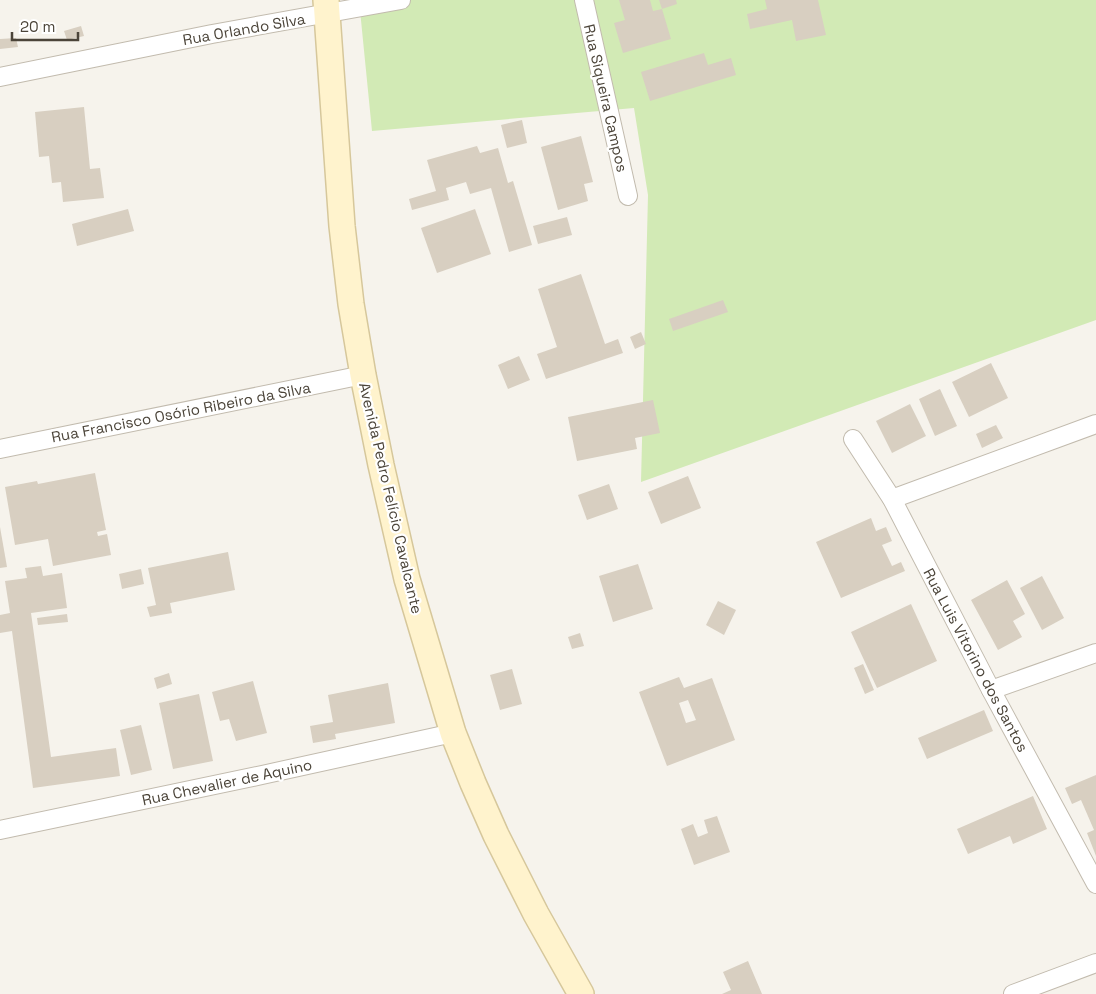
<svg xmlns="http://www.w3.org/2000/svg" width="1096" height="994" viewBox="0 0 1096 994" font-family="'Space Grotesk',sans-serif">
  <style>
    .green { fill: #d2eab5 }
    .building { fill: #d8cfc1; fill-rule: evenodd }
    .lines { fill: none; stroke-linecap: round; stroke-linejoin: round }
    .street-casing { stroke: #c2bbae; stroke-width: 20 }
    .secondary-casing { stroke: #d6c79b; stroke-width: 28 }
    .street { stroke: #fff; stroke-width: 18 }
    .secondary { stroke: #fff3cd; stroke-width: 25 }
    .labels { text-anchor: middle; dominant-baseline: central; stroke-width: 4.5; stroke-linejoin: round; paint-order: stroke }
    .street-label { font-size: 15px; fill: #4b4439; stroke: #fff }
  </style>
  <rect width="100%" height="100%" fill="#f6f3ec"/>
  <path class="green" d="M359,0h737v320l-455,162 7,-287 -14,-87 -262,23z"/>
  <g class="building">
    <path d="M619,0h31l3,11 9,-2 -3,-9h17l1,4 -15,5 9,30 -48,14 -9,-30 11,-3z"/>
    <path d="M765,0h53l8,35 -30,6 -4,-21 -42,9 -3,-15 20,-5z"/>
    <path d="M81,26l3,10 -17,4 -3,-9z"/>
    <path d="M16,38l2,9 -18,2v-10z"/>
    <path d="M704,53l4,12 23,-7 5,17 -86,26 -9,-29z"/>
    <path d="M84,107l6,62 10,-1 4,30 -41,4 -2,-20 -9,1 -3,-27 -10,1 -4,-45z"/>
    <path d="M522,120l5,23 -20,5 -6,-23z"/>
    <path d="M581,136l12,46 -9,2 4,17 -30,9 -17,-63z"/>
    <path d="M477,146l3,7 18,-5 10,35 5,-2 19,64 -23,7 -18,-64 -21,6 -4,-12 -20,6 3,12 -37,10 -3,-11 27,-8 -9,-31z"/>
    <path d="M128,209l6,22 -57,15 -5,-22z"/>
    <path d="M475,209l16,45 -54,19 -16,-45z"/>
    <path d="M567,217l5,18 -34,9 -5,-18z"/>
    <path d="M581,274l24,70 13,-5 5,14 -77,26 -9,-25 20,-7 -19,-58z"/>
    <path d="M723,300l5,12 -55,19 -4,-12z"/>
    <path d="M641,332l5,12 -11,5 -5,-12z"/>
    <path d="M519,356l11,24 -22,9 -10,-24z"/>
    <path d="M991,363l17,35 -39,19 -17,-35z"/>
    <path d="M940,389l17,37 -22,10 -16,-37z"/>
    <path d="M653,400l7,33 -25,5 2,11 -60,12 -9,-44z"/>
    <path d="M910,404l16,32 -34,17 -16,-32z"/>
    <path d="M996,425l7,13 -21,10 -6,-14z"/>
    <path d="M95,473l11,57 -9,2 1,4 9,-2 4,21 -58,11 -5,-27 -33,6 -10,-58 32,-6 1,3z"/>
    <path d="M688,476l13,32 -40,16 -13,-32z"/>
    <path d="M609,484l9,25 -31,11 -9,-25z"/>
    <path d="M871,518l5,13 10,-4 6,14 -10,4 10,21 9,-4 4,9 -64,27 -25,-56z"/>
    <path d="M0,527l7,40 -7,1z"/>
    <path d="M228,552l7,38 -65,13 2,10 -22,4 -3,-10 9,-2 -8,-37z"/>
    <path d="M638,564l15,45 -40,13 -14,-46z"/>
    <path d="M41,566l2,10 19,-3 5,35 -36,5 20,144 65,-9 4,28 -87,12 -21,-157 -12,2v-18l10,-2 -5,-32 22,-3 -2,-10z"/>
    <path d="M141,569l3,15 -22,5 -3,-15z"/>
    <path d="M1042,576l22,42 -22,12 -22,-42z"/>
    <path d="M1007,580l18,34 -12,7 9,16 -24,13 -27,-50z"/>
    <path d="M718,601l18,9 -12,25 -18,-10z"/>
    <path d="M911,604l26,57 -60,27 -26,-56z"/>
    <path d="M67,614l1,8 -30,3 -1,-7z"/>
    <path d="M580,633l4,13 -12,3 -4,-12z"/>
    <path d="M863,664l11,26 -9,4 -11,-26z"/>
    <path d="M512,669l10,35 -22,6 -10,-35z"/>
    <path d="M169,673l3,11 -15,5 -3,-11z"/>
    <path d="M679,677l5,11 28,-10 23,62 -68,26 -28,-74zM688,700l8,20 -10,3 -7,-20z"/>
    <path d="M253,681l14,52 -31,8 -7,-22 -9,2 -8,-29z"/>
    <path d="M388,683l7,40 -60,11 1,5 -23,4 -3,-17 23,-4 -5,-27z"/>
    <path d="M199,694l14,67 -40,8 -14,-66z"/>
    <path d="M984,710l9,21 -66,28 -9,-21z"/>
    <path d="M141,725l11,45 -21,5 -11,-45z"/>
    <path d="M1096,775v81l-9,-23 7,-3 -13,-30 -9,4 -7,-16z"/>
    <path d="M1033,796l14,33 -34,15 -3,-8 -42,18 -11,-25z"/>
    <path d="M717,816l13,36 -36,13 -13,-36 12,-5 5,13 10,-4 -4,-13z"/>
    <path d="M748,961l14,33h-40l9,-4 -8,-18z"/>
  </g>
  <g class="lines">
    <g class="street-casing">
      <g id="street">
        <path d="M584,0l44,196"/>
        <path d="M0,77l212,-43 189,-34"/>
        <path d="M853,439l39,60 99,191 105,194"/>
        <path d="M0,449l363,-74"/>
        <path d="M892,499l204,-75"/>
        <path d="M991,690l105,-37"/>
        <path d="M0,830l262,-55 191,-42"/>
        <path d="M1013,994l83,-31"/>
      </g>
    </g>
    <g class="secondary-casing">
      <path id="secondary" d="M326,0l16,226 9,78 12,71 18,90 26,114 46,154 20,50 23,52 40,79 45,80"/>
    </g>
    <use href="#street" class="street"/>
    <use href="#secondary" class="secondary"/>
  </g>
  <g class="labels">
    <g class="street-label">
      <text transform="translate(244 29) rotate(-10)">Rua Orlando Silva</text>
      <text transform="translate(606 98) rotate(77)">Rua Siqueira Campos</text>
      <text transform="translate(181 412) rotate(-11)">Rua Francisco Osório Ribeiro da Silva</text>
      <text transform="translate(391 498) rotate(77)">Avenida Pedro Felício Cavalcante</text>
      <text transform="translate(976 660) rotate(62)">Rua Luis Vitorino dos Santos</text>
      <text transform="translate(227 782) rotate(-12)">Rua Chevalier de Aquino</text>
    </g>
  </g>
  <path d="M12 32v8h66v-8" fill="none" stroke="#4b4439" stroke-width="2.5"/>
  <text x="20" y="32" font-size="15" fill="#4b4439" stroke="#ffffff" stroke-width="4" paint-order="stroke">20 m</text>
</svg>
